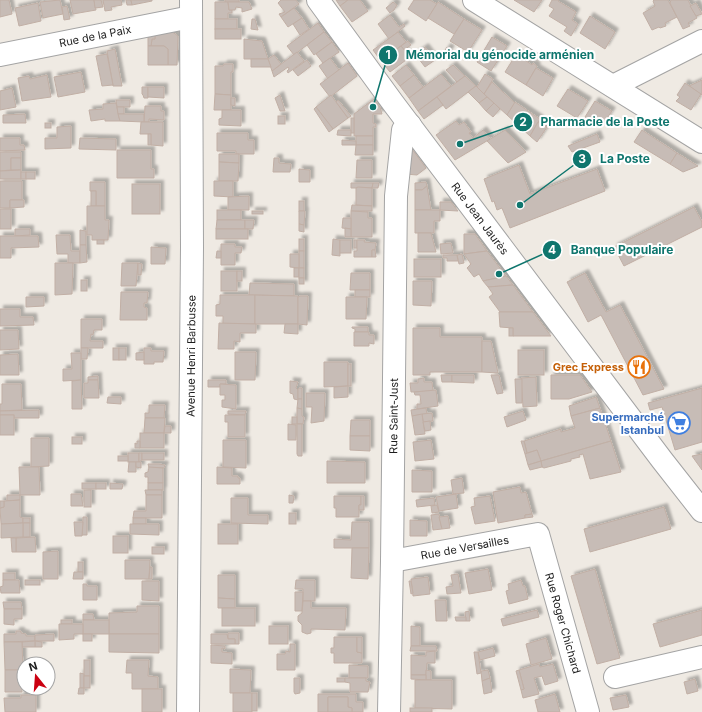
<svg xmlns="http://www.w3.org/2000/svg" width="702" height="712" viewBox="0 0 702 712" font-family="Inter,sans-serif">
  <style>
    .building { fill: #c7bcb6; stroke: #c1afa5; filter: url(#shadow) }
    .lines { fill: none; stroke-linecap: round; stroke-linejoin: round }
    .minor-casing { stroke: #a4a4a4; stroke-width: 24 }
    .minor { stroke: #fff; stroke-width: 22 }
    .labels { text-anchor: middle; dominant-baseline: central; stroke-width: 4; stroke-linejoin: round; paint-order: stroke }
    .street-label { font-size: 11px; fill: #1d1d1d; stroke: #fff }
    .food-label { font-size: 11px; font-weight: bold; fill: #c56008; stroke: #fff; text-anchor: end }
    .shop-label { font-size: 11px; font-weight: bold; fill: #366cbe; stroke: #fff; text-anchor: end }
    .leader { fill: none; stroke: #0f766e; stroke-width: 1.5 }
    .callout-dot { fill: #0f766e; stroke: #fff; stroke-width: 1.5 }
    .mark-label { font-size: 12px; text-anchor: middle; font-weight: bold; fill: #fff }
    .callout-label { font-size: 12px; text-anchor: middle; font-weight: bold; fill: #0f766e; stroke: #fff; stroke-width: 4; stroke-linejoin: round; paint-order: stroke }
  </style>
  <defs>
    <filter id="shadow"><feDropShadow dx="3.5" dy="-3.5" stdDeviation="1" flood-color="#0004"/></filter>
  </defs>
  <rect width="100%" height="100%" fill="#efeae3"/>
  <g class="building">
    <path d="M0,0h9l3,14 -12,3z"/>
    <path d="M60,0l3,14 -20,4 -3,-16z"/>
    <path d="M70,0h24l2,10 -23,4z"/>
    <path d="M94,0h7l2,7 -8,1z"/>
    <path d="M103,0h18l1,5 -11,2 1,3 -7,1z"/>
    <path d="M126,0h5l1,5h-5z"/>
    <path d="M131,0h21v1l-20,4z"/>
    <rect x="225" y="0" width="14" height="2"/>
    <path d="M281,0h15l3,4 -18,13 -2,-3 6,-2 -7,-9z"/>
    <path d="M336,0h12l-8,6z"/>
    <path d="M348,0h12l8,11 -16,11 -12,-16z"/>
    <path d="M414,0h16l7,4 -11,17 -18,-12z"/>
    <path d="M514,0h28l-8,12z"/>
    <path d="M552,0h7l-1,1 18,11 -4,8 6,4 -7,12 -7,-5 3,-4 -18,-11 5,-7 -5,-3z"/>
    <path d="M654,0h14l9,17 -12,6 1,3 -6,2 -1,-1 -7,3 -9,-17 12,-7 -2,-5z"/>
    <path d="M671,0h17l9,18 -9,5 2,3 -7,3 -13,-26z"/>
    <path d="M215,2h13l1,8h3v3h-4v6h-13z"/>
    <path d="M228,2h21l3,7 -10,3v-4l-6,-1 -1,3h-6z"/>
    <path d="M393,2l4,3 -3,5 -4,3 -4,-5z"/>
    <path d="M438,2l26,17 -10,15 -26,-16z"/>
    <path d="M38,3l3,18 -22,5 -4,-18z"/>
    <path d="M696,3l6,11 -6,2 -6,-10z"/>
    <path d="M67,6l3,13 -6,1 -2,-13z"/>
    <path d="M294,8l8,10 -14,9 -7,-10z"/>
    <path d="M390,15l9,12 5,-3 1,2 -16,13 -11,-15z"/>
    <path d="M590,16l25,16 -10,17 -25,-16z"/>
    <path d="M302,18l7,11 -9,6 -7,-11z"/>
    <rect x="215" y="19" width="22" height="10"/>
    <path d="M252,19h3l3,11 -7,-1z"/>
    <path d="M464,19l18,11 -14,22 -18,-11z"/>
    <path d="M318,23l6,9 -30,23 -7,-9z"/>
    <rect x="215" y="29" width="26" height="10"/>
    <path d="M171,31l7,5 -1,29h-9v-16l-4,-3h-13l1,-7h3v-4z"/>
    <path d="M324,32l8,10 -18,13 -7,-10z"/>
    <path d="M398,32l8,10 -25,19 -8,-11z"/>
    <path d="M155,35v4h-3l-1,7h-3v-10z"/>
    <path d="M492,37l15,9 -16,25 -14,-9z"/>
    <path d="M244,39l18,2 6,18h-24z"/>
    <path d="M408,41l3,4 -7,5 -3,-4z"/>
    <path d="M332,42l7,10 -16,11 -7,-9z"/>
    <path d="M148,46h16l4,3v16h-20z"/>
    <path d="M401,46l9,11 -20,15 -9,-11z"/>
    <path d="M425,47l10,13 -10,7 -10,-13z"/>
    <path d="M447,47l4,2 -6,9 -3,-3z"/>
    <path d="M115,49l7,37h-9l-6,-35z"/>
    <path d="M297,52l7,9 -16,12 -1,-2 2,-2 -1,-2 -14,10 -2,-6z"/>
    <path d="M517,53l6,4 -1,1 10,7 1,-2 4,3 -11,19 -21,-13z"/>
    <path d="M107,54l6,31 -11,1 -6,-30z"/>
    <path d="M274,55l7,9 -9,7 -4,-12z"/>
    <path d="M330,58l9,12 -11,9 -9,-13z"/>
    <path d="M251,59h17l3,8h-20z"/>
    <path d="M307,60l4,6 -13,10 -5,-6z"/>
    <path d="M348,63l9,13 -27,21 -10,-13z"/>
    <path d="M224,64h9v8h-2v23l-16,-1v-28h8z"/>
    <path d="M406,65l8,10 -14,11 -8,-10z"/>
    <path d="M453,65l12,11 -8,6 -11,-12z"/>
    <path d="M536,68l17,10 -10,18 -17,-11z"/>
    <path d="M81,72l4,20 -27,5 -4,-20z"/>
    <path d="M441,74l10,12 -33,25 -9,-13z"/>
    <path d="M485,74l8,5 -9,15 -7,-7z"/>
    <path d="M47,75l4,22 -29,4 -4,-23 11,-2 1,3z"/>
    <path d="M414,75l9,12 -14,11 -9,-12z"/>
    <path d="M465,76l11,10 -30,23 -9,-12z"/>
    <path d="M702,80v15l-13,-9z"/>
    <path d="M492,82l23,21 -8,12 -23,-21z"/>
    <path d="M685,83l16,11 -10,16 -15,-9 4,-4 -3,-2z"/>
    <path d="M476,86l11,11 -8,6 -11,-11z"/>
    <path d="M142,87h6v11h-4l-1,-3 -1,-1z"/>
    <path d="M148,87h16v11l-16,-1z"/>
    <path d="M12,88l4,19 -16,3v-19z"/>
    <path d="M568,89l20,12 -11,17 -20,-12z"/>
    <path d="M215,94l16,1v15h-17z"/>
    <path d="M280,95l5,16h-5l-5,-13z"/>
    <path d="M331,95l17,23 -15,11 -17,-22z"/>
    <path d="M437,97l6,8 -19,14 -6,-8z"/>
    <path d="M487,97l7,6 -8,8 -7,-8z"/>
    <path d="M231,98h4v8l-4,-1z"/>
    <path d="M374,99l6,8 2,7h-9v9l3,1v3h-3v9h-19v-22z"/>
    <path d="M116,100h14v7h-13z"/>
    <path d="M338,100l13,16 -3,2 -12,-16z"/>
    <path d="M595,101l17,10 -11,16 -16,-10z"/>
    <path d="M515,102l25,17 -10,17 -23,-21z"/>
    <path d="M116,103l4,18h-15v-2l-14,2 -2,-11 14,-1v-5z"/>
    <path d="M494,103l6,6 -7,8 -7,-6z"/>
    <path d="M145,106h16v5h3v9l-15,-1v3h-5z"/>
    <path d="M117,107h7v7h-6z"/>
    <path d="M316,107l17,22 -4,3 -15,-23z"/>
    <path d="M222,110h19v16l-22,-1v-6l3,-1z"/>
    <path d="M25,114l1,9h-23v-8z"/>
    <path d="M118,114h26v8l-24,-1z"/>
    <rect x="278" y="116" width="7" height="8"/>
    <rect x="351" y="118" width="3" height="15"/>
    <path d="M456,121l3,4 5,-3 7,10 -2,1 3,4 1,1 10,-8 7,9 -35,21 -19,-25z"/>
    <path d="M141,122h22v24l-12,-1v-11h-11z"/>
    <path d="M538,122l9,5 -10,15 -7,-6z"/>
    <rect x="45" y="123" width="6" height="5"/>
    <path d="M71,126v22l-26,1v-11h12v-11z"/>
    <path d="M338,130h13v6l-14,-1z"/>
    <path d="M505,130l21,22 -18,11 -21,-22z"/>
    <path d="M642,130l35,23 -7,11 -36,-22z"/>
    <path d="M217,133h31v7h6v14h-18v-3h-19z"/>
    <rect x="148" y="134" width="3" height="11"/>
    <path d="M597,134l3,8 -28,10 -4,-6z"/>
    <rect x="356" y="136" width="17" height="9"/>
    <path d="M0,138h20v7h4l1,5 -25,1z"/>
    <path d="M80,138l36,1v11l-37,-1z"/>
    <path d="M342,140l14,1v4h-14z"/>
    <path d="M356,145h17v10h-18z"/>
    <path d="M412,149l14,19 -9,7 -12,-1 1,-22z"/>
    <path d="M117,150h34v19h3v9h-37z"/>
    <path d="M0,152h21v6h-10v12l-11,1z"/>
    <path d="M677,153l21,13 -15,6 -13,-8z"/>
    <path d="M219,154h20v9l-20,-1z"/>
    <rect x="11" y="158" width="10" height="12"/>
    <path d="M274,158h5v5l12,1 -1,8h-17z"/>
    <path d="M357,160h15v18h-16z"/>
    <path d="M219,162l20,1 -1,18h-19z"/>
    <path d="M519,165l11,29 67,-25 8,22 -95,37 -8,-20 -5,2 -3,-9 -2,1 -8,-23z"/>
    <path d="M299,169l11,1v12h-11z"/>
    <path d="M21,170v9h-21v-8z"/>
    <rect x="21" y="172" width="5" height="7"/>
    <rect x="26" y="172" width="9" height="7"/>
    <path d="M0,181h22v19h-12v8h-10z"/>
    <path d="M214,181h19v16l-19,-1z"/>
    <path d="M90,182h15v24h-9v-15h-6z"/>
    <path d="M426,182l1,4 -5,4h-7v-7z"/>
    <path d="M351,183h22l-1,5h-21z"/>
    <path d="M373,183h6l-1,5h-6z"/>
    <rect x="132" y="184" width="28" height="30"/>
    <path d="M427,186l4,24h-16v-20h7z"/>
    <path d="M358,187l14,1v18l-16,-1v-17z"/>
    <rect x="91" y="191" width="5" height="15"/>
    <path d="M249,196v14h-21v-13z"/>
    <path d="M10,200h14v7l-14,1z"/>
    <rect x="299" y="201" width="5" height="10"/>
    <path d="M440,202h11l7,9 -18,-1z"/>
    <path d="M352,205l20,1v5h-21z"/>
    <path d="M87,206h18v14h4l-1,20h-16v-5h-5z"/>
    <path d="M694,207l8,15v5l-78,39 -10,-19z"/>
    <rect x="0" y="209" width="11" height="20"/>
    <rect x="217" y="210" width="24" height="10"/>
    <path d="M415,210h25v11h-6v12h-19z"/>
    <rect x="252" y="211" width="11" height="3"/>
    <path d="M299,211h6l-1,14 -5,-1z"/>
    <path d="M351,211l17,1v6h4v19h-21z"/>
    <path d="M343,218h8v11l-9,-1z"/>
    <path d="M217,220h28v9h-29z"/>
    <path d="M245,220h9l-1,9h-8z"/>
    <path d="M299,224l5,1v7l-5,-1z"/>
    <path d="M345,228l6,1v8h-6z"/>
    <path d="M15,229h15v6l-15,1z"/>
    <rect x="216" y="229" width="32" height="10"/>
    <path d="M80,230l6,1v14h-6z"/>
    <path d="M418,233h13l5,19h-18z"/>
    <path d="M464,234h11l12,17 -23,3z"/>
    <path d="M56,235h14l1,16h9v12h-12v-9h-11z"/>
    <path d="M0,236h38l1,11 -28,1v10h-11z"/>
    <rect x="299" y="239" width="5" height="12"/>
    <path d="M333,239l7,1v16l-8,-1z"/>
    <rect x="97" y="240" width="7" height="4"/>
    <rect x="340" y="240" width="11" height="13"/>
    <rect x="354" y="240" width="3" height="8"/>
    <path d="M357,240h8l-1,2 12,1 -1,7h-3v7h-18v-6h3z"/>
    <path d="M451,243l2,10 -12,1 -1,-10z"/>
    <path d="M221,244h14v3h7l-1,6h-6v12h-14z"/>
    <path d="M80,245h6l1,17 -7,1z"/>
    <path d="M151,247l15,1 -1,16h-14z"/>
    <path d="M372,250h3l1,7h-4z"/>
    <path d="M217,251h4v7h-5z"/>
    <rect x="299" y="251" width="5" height="17"/>
    <path d="M487,251l19,25 -23,5 -4,-7 -5,3 -7,-9 4,-4 -7,-10z"/>
    <path d="M290,254h9v14l-9,-1z"/>
    <path d="M462,254l2,9 -5,1 -2,-9z"/>
    <path d="M443,255h14l1,6h-11v-3h-4z"/>
    <rect x="414" y="259" width="27" height="18"/>
    <path d="M55,263h18l-1,31 -17,1z"/>
    <path d="M122,263h16l-2,23h-15z"/>
    <path d="M138,263l4,1 -1,11h-3z"/>
    <rect x="294" y="268" width="5" height="9"/>
    <rect x="299" y="268" width="5" height="10"/>
    <rect x="221" y="271" width="16" height="20"/>
    <rect x="237" y="271" width="5" height="10"/>
    <path d="M351,273h19v17h-20z"/>
    <path d="M585,273l21,39 14,-7 44,84 -21,6 -42,-80 -13,7 -21,-40z"/>
    <path d="M506,276l7,9 -25,2 -5,-6z"/>
    <rect x="299" y="278" width="5" height="6"/>
    <rect x="81" y="280" width="6" height="11"/>
    <path d="M413,281h19l-1,25 -18,-1z"/>
    <path d="M250,283l44,1v12l-45,-1z"/>
    <path d="M513,285l20,27h-33l-11,-15 4,-3 -5,-7z"/>
    <rect x="355" y="290" width="15" height="7"/>
    <path d="M121,292h27l-1,11h-3v4l3,1v12h-27z"/>
    <path d="M220,295h35v29h-32v-8h-7v-11l4,-1z"/>
    <path d="M255,295l43,1v28h-43z"/>
    <path d="M300,296h8l-1,29 -9,-1v-27z"/>
    <path d="M26,297h18v9l-18,1z"/>
    <path d="M346,297h21l-1,22h-20z"/>
    <path d="M0,309h20v8h13l1,8 -34,1z"/>
    <path d="M499,312h34l18,24h-38v-8l-13,-1z"/>
    <path d="M81,319h21v11h-8l-1,5 -2,-1 -1,7h13v7h-22z"/>
    <path d="M219,323l37,1v9h-16v9l-6,-1v8h-16z"/>
    <path d="M285,324h13v10l-14,-1z"/>
    <path d="M352,327h16v5h-13v-3l-3,-1z"/>
    <path d="M413,328h27v9h42v35h-52v3h-17z"/>
    <rect x="509" y="328" width="4" height="8"/>
    <path d="M0,330h18l1,19 -19,1z"/>
    <path d="M354,332h15v3h5v9l-5,-1v3h-15z"/>
    <path d="M482,341h9l7,32 -16,-1z"/>
    <path d="M81,348h7l-1,11h-6z"/>
    <rect x="113" y="348" width="6" height="12"/>
    <rect x="119" y="348" width="7" height="12"/>
    <path d="M144,348h7v3h13l-1,11h-9v2h-10z"/>
    <rect x="518" y="350" width="26" height="25"/>
    <path d="M144,352v8h-8v-7z"/>
    <path d="M235,352h21l-1,28h-20z"/>
    <path d="M71,353h10v27l-18,1v-12h9z"/>
    <path d="M18,354l1,21h-19v-20z"/>
    <path d="M324,362h24v24l-24,1z"/>
    <rect x="348" y="364" width="3" height="22"/>
    <path d="M441,375h11v7h-10z"/>
    <path d="M452,375h22v8l-22,-1z"/>
    <path d="M491,375h8l4,18 -6,1z"/>
    <path d="M551,375h29l12,17 -23,7h-18z"/>
    <path d="M98,376v4h-10v-3z"/>
    <path d="M536,377l1,29 -14,1 -2,-29z"/>
    <path d="M424,378v4h8l1,9 -22,1 -1,-9h8v-4z"/>
    <path d="M515,379h7v24h-6z"/>
    <path d="M81,380l1,29h-10v-28z"/>
    <path d="M88,380h10l1,18h-15v-15h4z"/>
    <path d="M208,380h18v4h-6v3h-12z"/>
    <path d="M290,381l8,1 -2,6 2,2v10l-4,-1 -1,-5 -3,-1z"/>
    <path d="M2,384h19l1,26 -22,1v-7h2z"/>
    <path d="M220,384l16,1v24l-14,-2v-7h3v-5h-5z"/>
    <path d="M348,386v11l-14,1v-11z"/>
    <path d="M299,388h3v11h-4v-10z"/>
    <path d="M702,388v54l-27,8 -13,-43 -12,3 -2,-7z"/>
    <path d="M436,390l2,16 -21,3v-5h4l-1,-9h-5l-1,-3z"/>
    <path d="M306,393h19l-1,28 -13,2 1,-16h-6z"/>
    <path d="M108,397h13v7l-14,-1z"/>
    <path d="M596,397l4,11 -29,8 -2,-10z"/>
    <path d="M298,399h4v10l-5,-1z"/>
    <path d="M149,405h16l-1,13h-19v-5h4z"/>
    <path d="M297,408l5,1v7l2,1 -1,7h-6z"/>
    <path d="M426,408l1,6 -15,2 -1,-6z"/>
    <path d="M600,408l11,33 -70,20 -4,-11 -10,3 -3,-12 37,-12v3l14,-4 -4,-12z"/>
    <path d="M39,410v8h-25v-3h-14v-4z"/>
    <path d="M228,411h18l-1,4 -17,-1z"/>
    <path d="M523,411l3,9 -19,7 -3,-10z"/>
    <path d="M432,413l1,8 -10,1 -1,-8z"/>
    <path d="M422,414l3,20 -10,1 -3,-19z"/>
    <rect x="0" y="415" width="14" height="20"/>
    <path d="M225,415h20v22h-17v-15h-3z"/>
    <rect x="292" y="417" width="5" height="7"/>
    <path d="M145,418h20l-1,15h-20z"/>
    <path d="M351,420h19v16h-20z"/>
    <path d="M430,421l1,9 -6,1 -2,-9z"/>
    <path d="M288,424l8,1v15h-8z"/>
    <path d="M297,424h5v32h-4l-1,-2z"/>
    <path d="M165,426h6v7h-7z"/>
    <rect x="140" y="433" width="24" height="15"/>
    <path d="M350,436h20v15l-20,-1z"/>
    <rect x="72" y="437" width="10" height="7"/>
    <path d="M31,438h18v28l-18,1z"/>
    <path d="M223,440h23v28l-23,-1z"/>
    <path d="M431,440l3,19 -19,2 -2,-19z"/>
    <path d="M137,441h3v7h-5v-5l2,1z"/>
    <path d="M521,441h3l3,12 -2,1z"/>
    <path d="M611,441l10,31 -31,7 -7,-25 -4,1 1,2 -9,2v2l-27,7 -2,-1 -1,-6z"/>
    <path d="M537,450l4,11 -13,4 -3,-11z"/>
    <rect x="128" y="453" width="11" height="9"/>
    <path d="M139,453h3v7l-3,2z"/>
    <rect x="142" y="453" width="22" height="7"/>
    <path d="M702,454v16l-10,-14z"/>
    <rect x="118" y="456" width="10" height="5"/>
    <path d="M327,461l38,1v21h-38z"/>
    <path d="M541,461l1,6 -12,3 -2,-5z"/>
    <path d="M129,462h7v10h-8z"/>
    <path d="M136,462h5v6l-5,-1z"/>
    <path d="M148,464h11l6,1 -1,3h-15z"/>
    <path d="M19,467h20l1,28h-20z"/>
    <path d="M149,467l14,1v15h-15v-6h-3v-4l3,-1z"/>
    <path d="M217,467l15,1v8h6v2h2v6h-23z"/>
    <path d="M412,470l20,1v21h-20z"/>
    <path d="M462,478l2,15 -11,1 -2,-14z"/>
    <rect x="82" y="483" width="14" height="6"/>
    <rect x="96" y="483" width="10" height="6"/>
    <path d="M110,483l13,1 -1,5h-12z"/>
    <rect x="148" y="483" width="15" height="7"/>
    <path d="M520,487l1,6 5,-1 6,22 -7,1v3l-27,5 -5,-31z"/>
    <rect x="84" y="490" width="7" height="17"/>
    <path d="M145,490h17v5h-16z"/>
    <path d="M71,494h10l2,12h-12z"/>
    <path d="M456,494l2,14 -19,3 -3,-14z"/>
    <path d="M7,495h13v5l-13,1z"/>
    <path d="M146,495h16v23h-29l1,-7h12z"/>
    <path d="M289,495l5,1 -1,7h-4z"/>
    <path d="M334,496h27v9h-2v12h-23v-9h-2z"/>
    <path d="M361,496h3v14h-5v-5h2z"/>
    <path d="M490,496l5,25 -20,3 -4,-17 4,-1 -1,-8z"/>
    <path d="M231,498h17v17h20v9l-37,-1z"/>
    <path d="M434,498l1,7 -18,2 -1,-7z"/>
    <path d="M20,500v17l3,1v5l-22,1 -1,-16 4,-1v-6z"/>
    <path d="M0,501h4v6l-4,1z"/>
    <path d="M437,505l2,7 -7,1 -1,-7z"/>
    <path d="M664,507l7,22 -81,23 -6,-23z"/>
    <rect x="289" y="513" width="7" height="11"/>
    <path d="M439,514l3,15 -9,1 -2,-15z"/>
    <path d="M532,514l1,3 -8,1v-3z"/>
    <path d="M448,516l2,12 -8,1 -3,-12z"/>
    <path d="M83,517h4v18h-5z"/>
    <rect x="23" y="518" width="7" height="5"/>
    <rect x="133" y="518" width="13" height="6"/>
    <path d="M410,520l17,1v15h-17z"/>
    <path d="M74,522h9l-1,14h-7z"/>
    <path d="M352,522h17v26h-35v-9l17,1z"/>
    <rect x="23" y="523" width="7" height="14"/>
    <path d="M23,523v14l-22,1v-14z"/>
    <path d="M130,524h29v11l-29,-1z"/>
    <rect x="218" y="524" width="20" height="20"/>
    <rect x="113" y="536" width="15" height="17"/>
    <path d="M35,537l1,15h-20v-14z"/>
    <path d="M11,538h5v14h-4z"/>
    <rect x="152" y="547" width="12" height="7"/>
    <path d="M352,548h17l-1,31 -17,-1z"/>
    <path d="M58,551v28h-15v-27z"/>
    <path d="M125,560h25l-1,19h-24z"/>
    <rect x="78" y="562" width="5" height="10"/>
    <path d="M150,567h2v12h-3z"/>
    <path d="M488,569l4,21 -23,4 -4,-21z"/>
    <path d="M595,569l25,89 -23,6 -26,-88z"/>
    <path d="M74,572h9v7h-10z"/>
    <rect x="3" y="573" width="12" height="7"/>
    <path d="M458,574l3,19 -14,1 -1,-7 7,-1 -2,-11z"/>
    <path d="M218,575h17v24l-17,-1z"/>
    <path d="M428,577l2,17 -17,2 -2,-17z"/>
    <path d="M3,580h16l1,13h-19l-1,-6 3,-1z"/>
    <rect x="25" y="580" width="15" height="5"/>
    <path d="M296,580h19v21h-12v-12h-8z"/>
    <path d="M521,580l2,6h2l3,13 -19,5 -3,-13 3,-1 -1,-6z"/>
    <path d="M142,581h17v20l-17,-1z"/>
    <path d="M409,581h2l2,12 -2,1z"/>
    <path d="M83,584h4v2h10v14h-14z"/>
    <path d="M295,592h8l-1,19h-7z"/>
    <path d="M218,598l17,1v9h-17z"/>
    <path d="M435,600h11l1,21h-11z"/>
    <path d="M303,601h8v7h35l-1,22 -34,-1v4l-4,1 -5,-2v-7l-4,-4v-5l4,-3z"/>
    <path d="M3,602h18l1,7h-18z"/>
    <path d="M137,606h22v28h-50v-21l28,-1z"/>
    <rect x="222" y="608" width="33" height="18"/>
    <path d="M4,609h18v10h-8v6l-10,-1z"/>
    <path d="M537,610l2,7 -36,9 -2,-7z"/>
    <path d="M702,610v25l-42,12 -7,-23z"/>
    <path d="M469,611l1,10h-4l-1,-9z"/>
    <path d="M83,614h10l1,6h-11z"/>
    <path d="M455,617h11v4h-10z"/>
    <rect x="61" y="620" width="11" height="4"/>
    <rect x="83" y="620" width="26" height="14"/>
    <path d="M59,624h24v10h-9v5l-15,1z"/>
    <rect x="269" y="626" width="19" height="18"/>
    <path d="M411,626l9,1v19h-9z"/>
    <path d="M16,631h5v2l5,1v2h9v5l-31,1v-8h12z"/>
    <path d="M228,633h11v11h-4v-5h-7z"/>
    <path d="M54,634v7h-19v-6z"/>
    <rect x="83" y="634" width="9" height="7"/>
    <path d="M109,634h50v19l-50,-1z"/>
    <path d="M211,634h16l1,5h7v5h-24z"/>
    <path d="M334,637h23v15l5,1v10h-28v-10h-3v-5h3z"/>
    <path d="M357,637h5v16l-5,-1z"/>
    <path d="M546,638l6,21 -21,6 -5,-21z"/>
    <path d="M35,641l7,1v5h-7z"/>
    <path d="M35,641v6h-13v-5z"/>
    <path d="M4,642h18l1,28h-18z"/>
    <path d="M290,644h5v26h-18v-16h8l1,-3 4,1z"/>
    <path d="M211,645l14,1v3l-3,-1v4l10,1v11l-21,-1z"/>
    <path d="M411,646h25l1,5h-27z"/>
    <path d="M493,648l2,8 -15,4 -2,-8z"/>
    <path d="M435,651v12h-8l-1,12h-15v-20l15,1v-4z"/>
    <path d="M474,652h4l3,21 -4,1z"/>
    <rect x="84" y="660" width="6" height="16"/>
    <path d="M127,660h22l-1,16 10,1v12h-26v-16h-6z"/>
    <path d="M539,664l1,3 13,-3 5,17 -13,4 -3,-9 -8,2 5,16 -16,4 -2,-8 3,-1 -5,-19z"/>
    <path d="M349,665l19,1v12h-19z"/>
    <path d="M230,669l21,1 -1,23h-20z"/>
    <path d="M5,670h19v3h-3l1,19h-17z"/>
    <path d="M426,670l5,1v9h-5z"/>
    <path d="M488,670l2,8 -8,3 -1,-10z"/>
    <path d="M519,670l5,19 -3,1 -5,-19z"/>
    <path d="M80,673l4,1v14h-4z"/>
    <path d="M411,675h15v5l-15,-1z"/>
    <rect x="84" y="676" width="6" height="12"/>
    <path d="M294,678h6v15l-5,1 -1,-2z"/>
    <rect x="337" y="678" width="8" height="4"/>
    <path d="M345,678h21v3l4,1 -2,10h-18v-9l-5,-1z"/>
    <path d="M490,678l2,14 -8,2 -2,-13z"/>
    <path d="M695,679l3,12 -11,3 -3,-12z"/>
    <path d="M415,680h37v29l-37,-1z"/>
    <path d="M79,688h5v6h-6z"/>
    <rect x="142" y="689" width="20" height="23"/>
    <rect x="233" y="693" width="19" height="19"/>
    <rect x="252" y="693" width="5" height="18"/>
    <path d="M318,694h38v8h7v10h-11v-4l-4,-1v-10h-20v15h-10z"/>
    <path d="M555,694l5,18h-22l-3,-12z"/>
    <path d="M21,695h15v17h-31l-1,-14h17z"/>
    <path d="M626,695l3,12 -16,3 -3,-12z"/>
    <path d="M328,697h20v10l4,1v4h-24z"/>
    <rect x="410" y="708" width="22" height="4"/>
  </g>
  <g class="lines">
    <g class="minor-casing">
      <g id="minor">
        <path id="s1" d="M318,0l75,103 269,357 40,51"/>
        <path d="M474,0l228,142"/>
        <path id="s2" d="M0,55l191,-38"/>
        <path d="M613,86l89,-45"/>
        <path id="s3" d="M392,561l146,-27 50,178"/>
        <path d="M615,677l87,-20"/>
        <path id="s4" d="M188,712l4,-465 -1,-247"/>
        <path id="s5" d="M389,712l3,-151 4,-365 7,-66 7,-5"/>
      </g>
    </g>
    <use href="#minor" class="minor"/>
  </g>
  <defs>
    <g id="restaurant-ring" transform="scale(1.15)"><circle r="9.5" fill="#fff" stroke="#e8710a" stroke-width="1.5"/><path d="M-5-6h1v4h1v-4h1v4h1v-4h1v5L-1.5 .5V6h-2V.5L-5-1ZM5-6V6H3V1.5H1.5Q1.5-4 5-6Z" fill="#e8710a"/></g>
    <g id="supermarket-ring" transform="scale(1.15)"><circle r="9.5" fill="#fff" stroke="#3f7fe0" stroke-width="1.5"/><path d="M-6-5.5h2.5l.6 2H6L4.5 2H-2.5L-4.4-4H-6ZM-1.5 3.2a1.3 1.3 0 1 0 .1 0ZM3 3.2a1.3 1.3 0 1 0 .1 0Z" fill="#3f7fe0"/></g>
  </defs>
  <g fill-rule="evenodd">
    <use href="#restaurant-ring" x="639" y="367"/>
    <use href="#supermarket-ring" x="679" y="423"/>
  </g>
  <g class="labels">
    <g class="street-label">
      <text stroke="none"><textPath href="#s2" startOffset="97">Rue de la Paix</textPath></text>
      <text stroke="none"><textPath href="#s1" startOffset="272">Rue Jean Jaurès</textPath></text>
      <text stroke="none"><textPath href="#s4" startOffset="356">Avenue Henri Barbusse</textPath></text>
      <text stroke="none"><textPath href="#s5" startOffset="296">Rue Saint-Just</textPath></text>
      <text stroke="none"><textPath href="#s3" startOffset="74">Rue de Versailles</textPath></text>
      <text stroke="none"><textPath href="#s3" startOffset="241">Rue Roger Chichard</textPath></text>
    </g>
    <g class="food-label">
      <text x="624" y="367">Grec Express</text>
    </g>
    <g class="shop-label">
      <text x="664" y="417">Supermarché<tspan x="664" dy="13">Istanbul</tspan></text>
    </g>
  </g>
  <path class="leader" d="M373 107L388 55M460 144L523 122M520 205L582 159M499 274L552 250"/>
  <g class="callout-dot">
    <circle cx="373" cy="107" r="4"/>
    <circle cx="460" cy="144" r="4"/>
    <circle cx="520" cy="205" r="4"/>
    <circle cx="499" cy="274" r="4"/>
    <circle cx="388" cy="55" r="10"/>
    <circle cx="523" cy="122" r="10"/>
    <circle cx="582" cy="159" r="10"/>
    <circle cx="552" cy="250" r="10"/>
  </g>
  <g class="mark-label">
    <text x="388" y="59">1</text>
    <text x="523" y="126">2</text>
    <text x="582" y="163">3</text>
    <text x="552" y="254">4</text>
  </g>
  <g class="callout-label">
    <text x="500" y="59">Mémorial du génocide arménien</text>
    <text x="605" y="126">Pharmacie de la Poste</text>
    <text x="625" y="163">La Poste</text>
    <text x="622" y="254">Banque Populaire</text>
  </g>
  <g transform="translate(36 676) rotate(343)"><circle r="19" fill="#ffffff" stroke="#a5a5a5"/>
  <path d="M0-3L7 15L0 10L-7 15Z" fill="#cb0011"/>
  <text y="-6" font-size="11" font-weight="bold" text-anchor="middle" fill="#1d1d1d">N</text>
  </g>
</svg>
